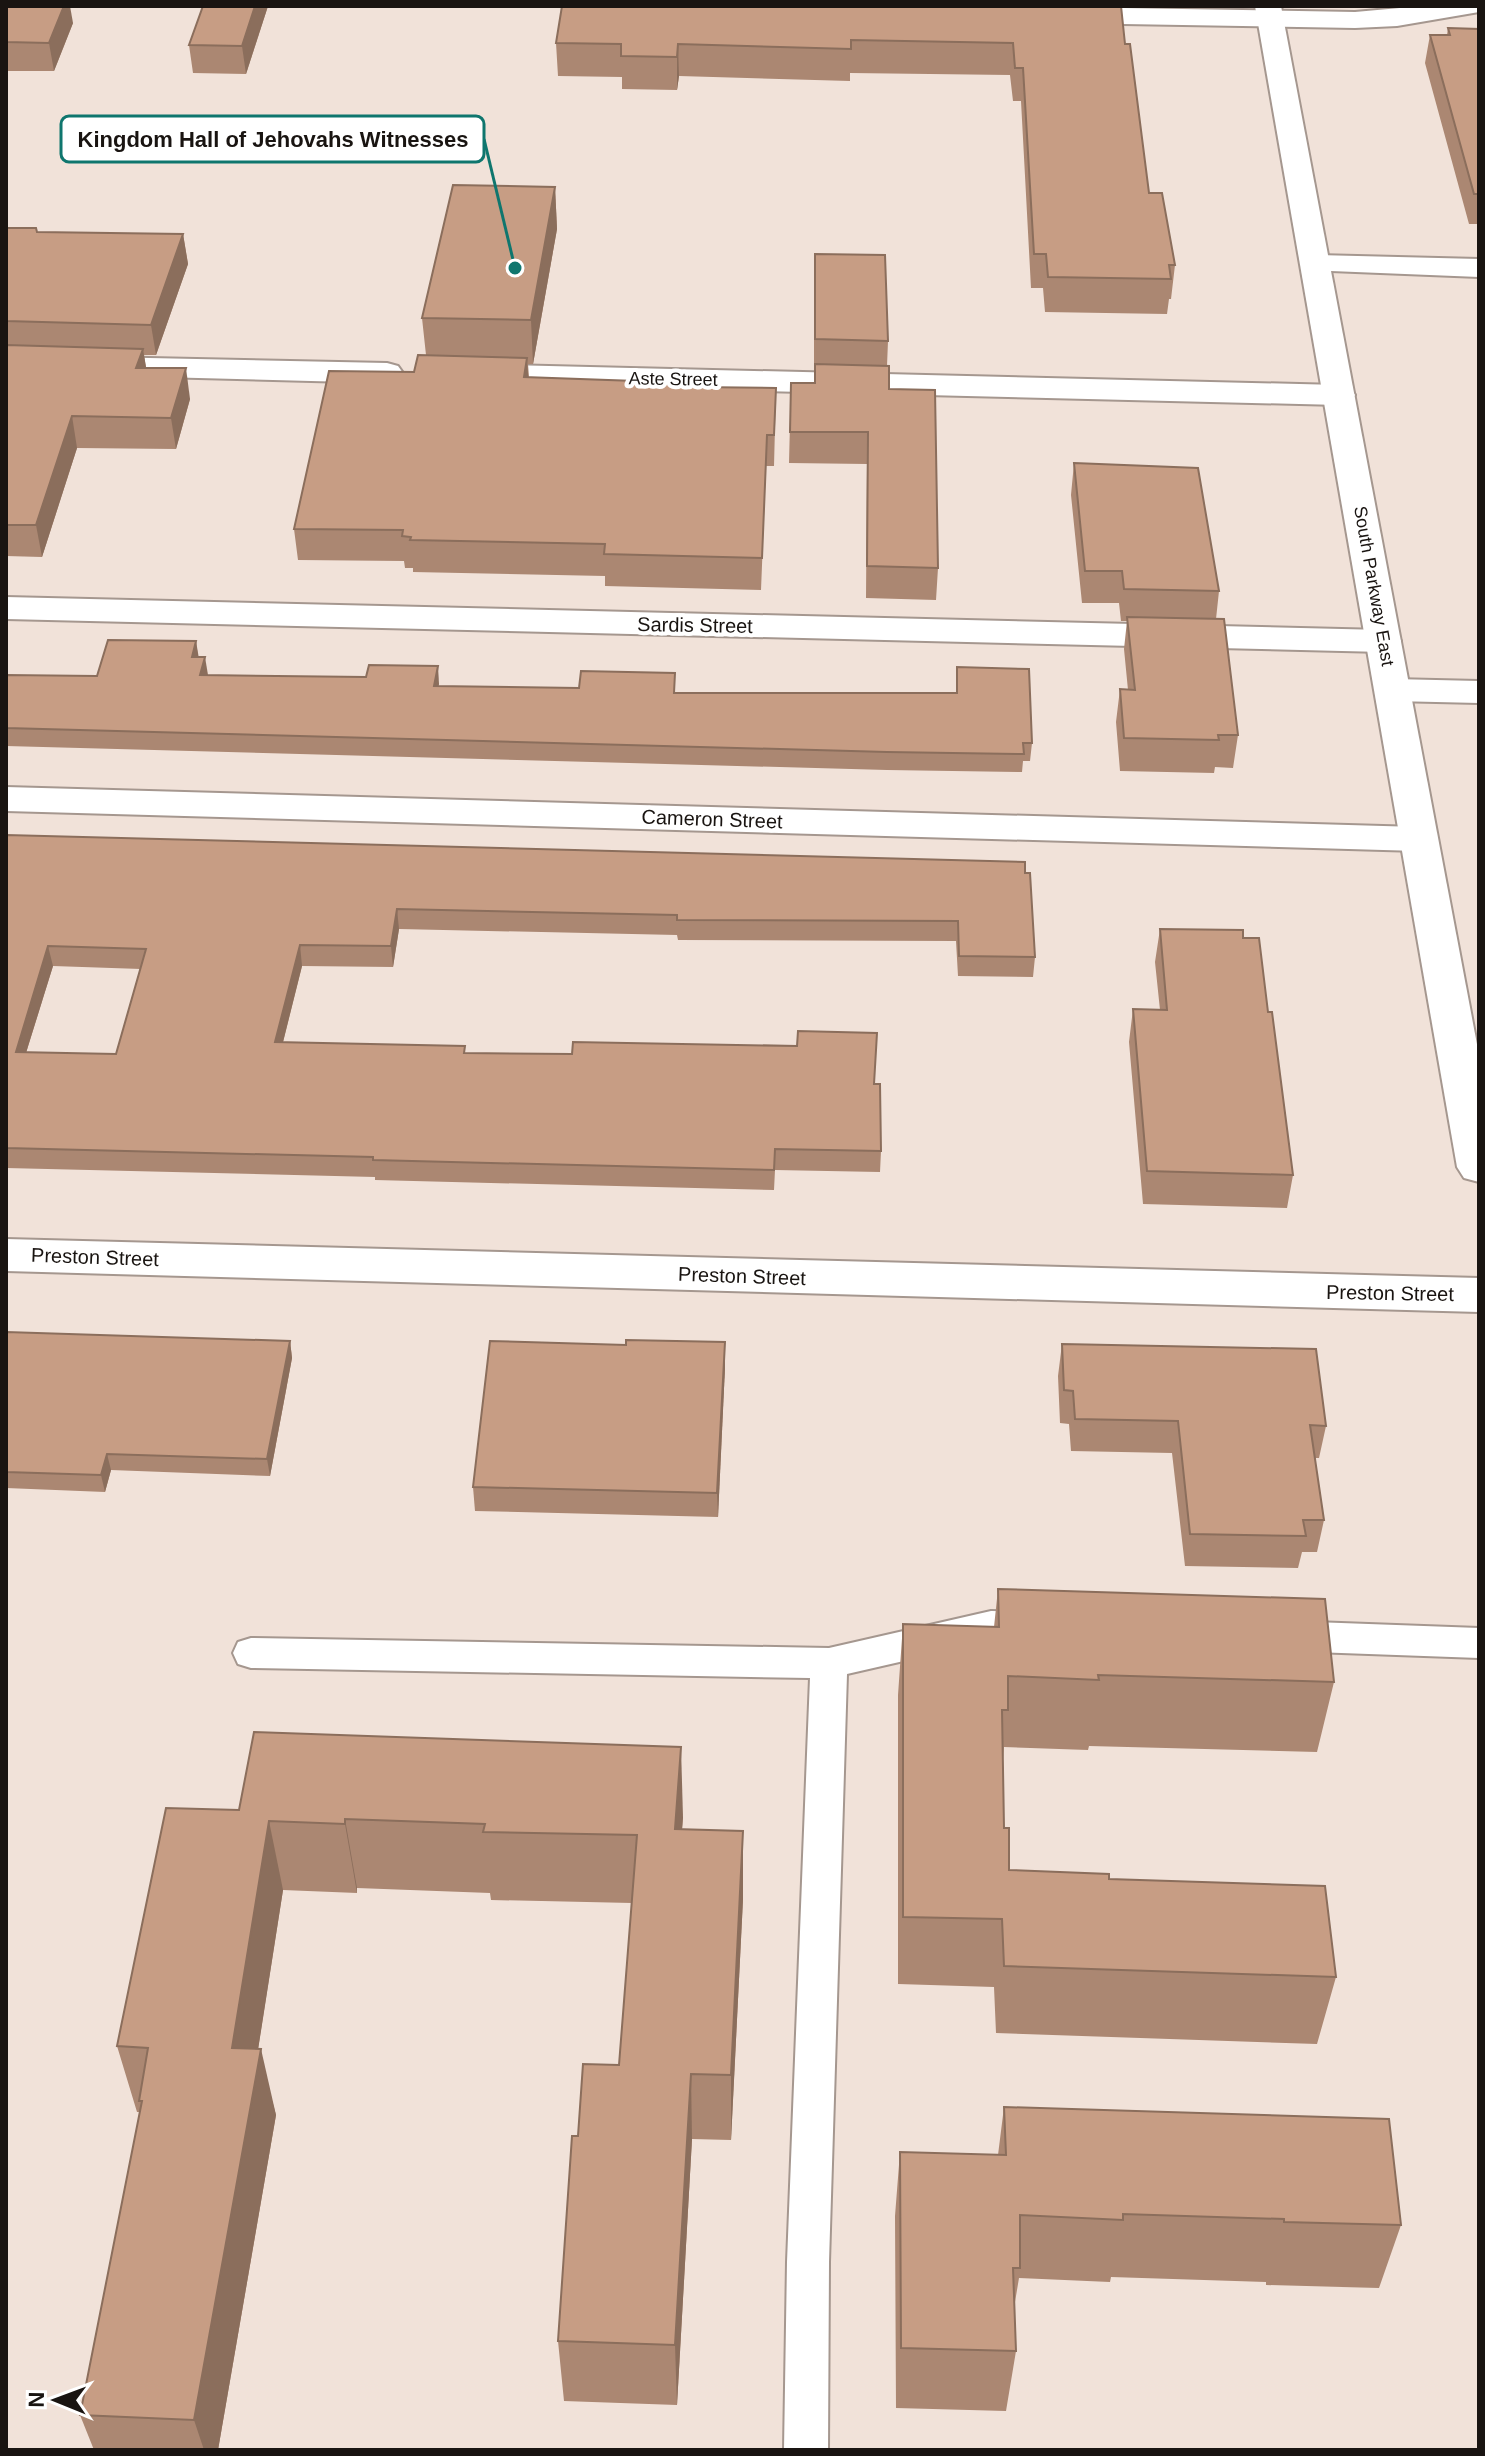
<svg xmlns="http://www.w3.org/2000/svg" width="1485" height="2456" viewBox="0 0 1485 2456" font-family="Arial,sans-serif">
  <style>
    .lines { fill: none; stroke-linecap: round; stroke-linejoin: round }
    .service-casing { stroke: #a5978f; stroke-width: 4 }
    .minor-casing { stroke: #a5978f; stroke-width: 4 }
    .secondary-casing { stroke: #a5978f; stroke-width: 4 }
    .service { fill: #fff; fill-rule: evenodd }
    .minor { fill: #fff; fill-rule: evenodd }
    .secondary { fill: #fff; fill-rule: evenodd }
    .wall { fill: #ab8772; fill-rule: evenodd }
    .shaded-wall { fill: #8b6e5c }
    .building { fill: #c79d84; stroke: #8b6e5c; stroke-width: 2; fill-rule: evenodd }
    .labels { text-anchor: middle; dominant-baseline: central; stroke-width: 8; stroke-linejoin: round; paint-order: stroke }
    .far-street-label { font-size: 18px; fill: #191411; stroke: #fff }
    .street-label { font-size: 20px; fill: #191411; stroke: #fff }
    .leader { fill: none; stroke: #0f766e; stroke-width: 3 }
    .callout-dot { fill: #0f766e; stroke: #fff; stroke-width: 3 }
    .callout { fill: #fff; stroke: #0f766e; stroke-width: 3 }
    .callout-label { font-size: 22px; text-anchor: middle; font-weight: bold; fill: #191411 }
  </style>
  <rect width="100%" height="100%" fill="#f1e2d9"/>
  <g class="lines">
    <g class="service-casing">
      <g id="service">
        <path d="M991,1611l45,1 13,5 5,10 -5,10 -13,5 -45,-1 -144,33 -18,588 -1,188h-44l3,-188 23,-584 -559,-10 -13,-4 -5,-11 5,-11 13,-4 578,10z"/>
        <path d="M1286,1621l193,7v30l-193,-7 -13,-5 -5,-10 5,-10z"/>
      </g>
    </g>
    <g class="minor-casing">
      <g id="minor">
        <path d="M1422,6h57v6l-82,14 -42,2 -292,-5 -9,-2 -4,-6 4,-6 9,-2 292,5z"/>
        <path d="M1317,255l162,4v18l-173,-7 -4,-6 4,-6z"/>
        <path d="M6,355l381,8 11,3 5,7 -5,7 -11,3 -381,-10z"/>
        <path d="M468,364l871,21 11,3 5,7 -5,7 -11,3 -871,-21 -11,-3 -5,-7 5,-7z"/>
        <path d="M6,597l1377,33 13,3 5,8 -5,8 -13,3 -1377,-33z"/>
        <path d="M1393,679l86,2v22l-86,-2 -13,-3 -5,-8 5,-8z"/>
        <path d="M6,787l1412,40 14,3 5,9 -5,9 -14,3 -1412,-40z"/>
        <path d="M6,1239l1473,39v34l-1473,-41z"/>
      </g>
    </g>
    <g class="secondary-casing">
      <path id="secondary" d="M1255,6h26l198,1049v127l-15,-4 -7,-11z"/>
    </g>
    <use href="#service" class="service"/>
    <use href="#minor" class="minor"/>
    <use href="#secondary" class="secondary"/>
  </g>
  <g class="wall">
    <path d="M6,6l67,17 -19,48h-48z"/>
    <path d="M203,6h65l-22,68 -53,-1 -4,-28z"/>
    <path d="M562,6l563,38 24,149 26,72 -4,34h-2l-2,15 -122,-2 -2,-24h-12l-10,-187h-8l-3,-26 -160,-2v8l-171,-5 -2,14 -55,-1v-12l-64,-1 -2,-33z"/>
    <path d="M1448,28l31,1v195h-10l-44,-161 5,-28h17z"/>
    <path d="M555,187l2,42 -24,135h-5l1,13 163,10 84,1 -2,78h-8l-5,124 -156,-4v-10l-192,-4v-4h-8l-1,-7 -106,-1 -4,-31 132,-174 -4,-37z"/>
    <path d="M6,228l31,4 146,2 5,30 -32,91h-12l2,13 44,31 -14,50 -99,-1 -35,109 -36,-1z"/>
    <path d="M814,284l74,57 -1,25 2,23 49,179 -2,32 -70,-2 1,-134 -78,-1 2,-80h23z"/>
    <path d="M1074,463l145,128 -3,28 22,116 -5,33 -18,-1 -1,6 -94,-2 -4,-49 4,-33 8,1 -4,-41 3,-28h-6l-2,-18h-37l-11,-108z"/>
    <path d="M196,641l2,16 9,18 232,11 236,7h281l1,-26 75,76 -2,18h-7l-1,11 -135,-2 -881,-24v-71l91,1z"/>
    <path d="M6,835l1019,38 10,84 -2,20 -75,-1 -2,-35 -278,-1 -1,-5 -278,-6 -6,38 -91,-1 -19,76 182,11 409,31 7,67 -1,21 -105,-2 -1,20 -399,-10v-3l-369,-9zM53,966l88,3 -25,85 -90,-1z"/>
    <path d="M1160,929l83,9 25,74 25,163 -6,33 -144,-4 -14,-162 4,-33 27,1 -5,-48z"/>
    <path d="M6,1332l284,9 2,17 -22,118 -159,-6 -6,22 -99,-4z"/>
    <path d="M725,1342v25l-7,150 -243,-6 -2,-24 153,-142z"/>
    <path d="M1062,1344l264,82 -7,32h-4l9,62 -7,32h-15l-4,16 -113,-2 -13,-113 -101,-2 -2,-27 -9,-1 -2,-47z"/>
    <path d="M998,1589l336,93 -17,70 -228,-6 -1,4 -84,-3 -1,12 1,69 5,42 100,9 227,98 -19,67 -321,-11 -2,-46 -96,-3v-289l5,-71 91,3z"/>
    <path d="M239,1810l444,7 -1,12 61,70 -12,241 -39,-1 -15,266 -113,-4 -6,-60 20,-205 41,-71 13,-162 -141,-3 -1,-7 -133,-5v5l-74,-3 -25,159 18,66 -58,335h-124l-14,-35 60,-303h-3l-20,-66z"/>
    <path d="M1004,2107l397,118 -22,63 -113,-3v-3l-155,-5 -1,5 -91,-4 -5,30 2,43 -10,60 -110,-3 -1,-192 5,-64 98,3z"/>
  </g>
  <g class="shaded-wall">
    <path d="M64,6h6l3,17 -19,48 -5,-28z"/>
    <path d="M255,6h13l-22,68 -4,-28z"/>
    <path d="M678,44l1,32 -2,14v-33z"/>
    <path d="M555,187l2,42 -24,135 -2,-44z"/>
    <path d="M183,234l5,30 -32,91 -5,-30z"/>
    <path d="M143,349l5,30 -12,-11z"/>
    <path d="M527,358l2,31 -5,-12z"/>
    <path d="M186,368l4,31 -14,50 -5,-31z"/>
    <path d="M72,416l5,32 -35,109 -6,-32z"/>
    <path d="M196,641l3,18 -7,-2z"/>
    <path d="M205,657l3,18h-8z"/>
    <path d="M438,666l1,18 -3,20 -2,-18z"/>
    <path d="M397,909l2,20 -6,38 -2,-21z"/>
    <path d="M300,945l2,21 -24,96 -3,-20z"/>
    <path d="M48,946l5,20 -33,106 -4,-20z"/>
    <path d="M290,1341l2,17 -22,118 -3,-17z"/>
    <path d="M725,1342v25l-7,150 -1,-24z"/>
    <path d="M107,1454l4,16 -6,22 -4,-17z"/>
    <path d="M681,1747l2,70 -6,81 -2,-69z"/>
    <path d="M345,1819l12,69v5l-12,-69z"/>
    <path d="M269,1821l14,69 -35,224 -16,-66z"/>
    <path d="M743,1831v68l-12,241v-65z"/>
    <path d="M261,2049l15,66 -58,335h-14l-10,-30z"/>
    <path d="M691,2074l1,65 -15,266 -2,-60z"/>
  </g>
  <g class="building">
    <path d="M6,6h58l-15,37 -43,-1z"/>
    <path d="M203,6h52l-13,40 -53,-1z"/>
    <path d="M562,6h559l4,38h5l19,149h13l13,72h-6l2,14 -123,-2 -2,-23h-12l-11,-186h-8l-2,-25 -162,-3v9l-173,-5 -1,13 -56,-1v-12l-65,-1z"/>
    <path d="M1448,28l31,1v165h-5l-44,-159h20z"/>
    <path d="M453,185l102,2 -24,133 -109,-2z"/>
    <path d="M6,228h30l1,4 146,2 -32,91 -145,-4z"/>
    <path d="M815,254l70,1 3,86 -73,-2z"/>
    <path d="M6,345l137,4 -7,19h50l-15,50 -99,-2 -36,109h-30z"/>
    <path d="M418,355l109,3 -3,19 168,6v4l84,1 -2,47h-7l-5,123 -158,-4 1,-10 -195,-4 1,-3 -9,-1 1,-6 -109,-1 35,-158 85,1z"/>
    <path d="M815,364l74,2v23l46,1 3,178 -71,-2 1,-134h-78l1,-49h24z"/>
    <path d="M1074,463l124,5 21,123 -95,-2 -2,-18h-37z"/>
    <path d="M1127,617l97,2 14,116h-20l1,5 -95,-2 -4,-49 15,1z"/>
    <path d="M108,640l88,1 -4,16h13l-5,18 166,2 3,-12 69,1 -4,20 145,2 2,-17 94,2 -1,20h283v-26l72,2 3,74h-9l1,11 -137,-2 -881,-24v-53l91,1z"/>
    <path d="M6,835l1019,27v11h5l5,84 -76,-1 -1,-35 -281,-1v-5l-280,-6 -6,37 -91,-1 -25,97 190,4 -1,7 108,1 1,-12 224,4 1,-15 79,2 -3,51h6l1,67 -106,-2 -1,21 -401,-10v-3l-367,-9zM48,946l98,3 -30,105 -100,-2z"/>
    <path d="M1160,929l83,1v8h16l9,74h4l21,163 -146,-4 -14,-162 34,1z"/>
    <path d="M6,1332l284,9 -23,118 -160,-5 -6,21 -95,-3z"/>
    <path d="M626,1340l99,2 -8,151 -244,-6 17,-146 136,4z"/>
    <path d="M1062,1344l254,5 10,77 -16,-1 14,95h-21l3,16 -116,-2 -12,-113 -103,-2 -2,-28 -9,-1z"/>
    <path d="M998,1589l327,10 9,83 -236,-7 1,5 -91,-4v34h-6l2,118h5v42l100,4v5l216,7 11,91 -332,-11 -2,-47 -99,-2v-293l96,3z"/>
    <path d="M254,1732l427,15 -6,82 68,2 -12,244 -40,-1 -16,271 -117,-4 14,-205h6l5,-72 36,1 18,-230 -154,-3 2,-8 -140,-5v5l-76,-3 -37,227 29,1 -67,371 -114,-5 62,-314h-3l9,-53 -31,-2 49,-238 73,2z"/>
    <path d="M1004,2107l385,12 12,106 -117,-3v-3l-161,-5v6l-103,-5v53h-7l3,83 -115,-3 -1,-196 106,3z"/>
  </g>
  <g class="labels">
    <g class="far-street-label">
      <text transform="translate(673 379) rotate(1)">Aste Street</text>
      <text transform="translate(1374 586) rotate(80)">South Parkway East</text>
    </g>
    <g class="street-label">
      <text transform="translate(695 625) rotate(1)">Sardis Street</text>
      <text transform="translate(712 819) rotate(2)">Cameron Street</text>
      <text transform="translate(95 1257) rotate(2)">Preston Street</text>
      <text transform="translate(742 1276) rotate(2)">Preston Street</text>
      <text transform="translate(1390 1293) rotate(1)">Preston Street</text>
    </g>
  </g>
  <path class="leader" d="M515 268L484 139"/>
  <circle class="callout-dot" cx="515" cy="268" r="8"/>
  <rect class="callout" x="61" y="116" width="423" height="46" rx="8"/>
  <g class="callout-label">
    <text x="273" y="147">Kingdom Hall of Jehovahs Witnesses</text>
  </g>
  <rect width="1485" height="2456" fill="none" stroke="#191411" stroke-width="16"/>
  <g transform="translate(56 2400) rotate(271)" stroke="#ffffff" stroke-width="6" paint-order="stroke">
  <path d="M0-6L14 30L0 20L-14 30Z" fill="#191411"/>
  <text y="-12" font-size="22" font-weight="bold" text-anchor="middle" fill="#191411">N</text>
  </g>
</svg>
